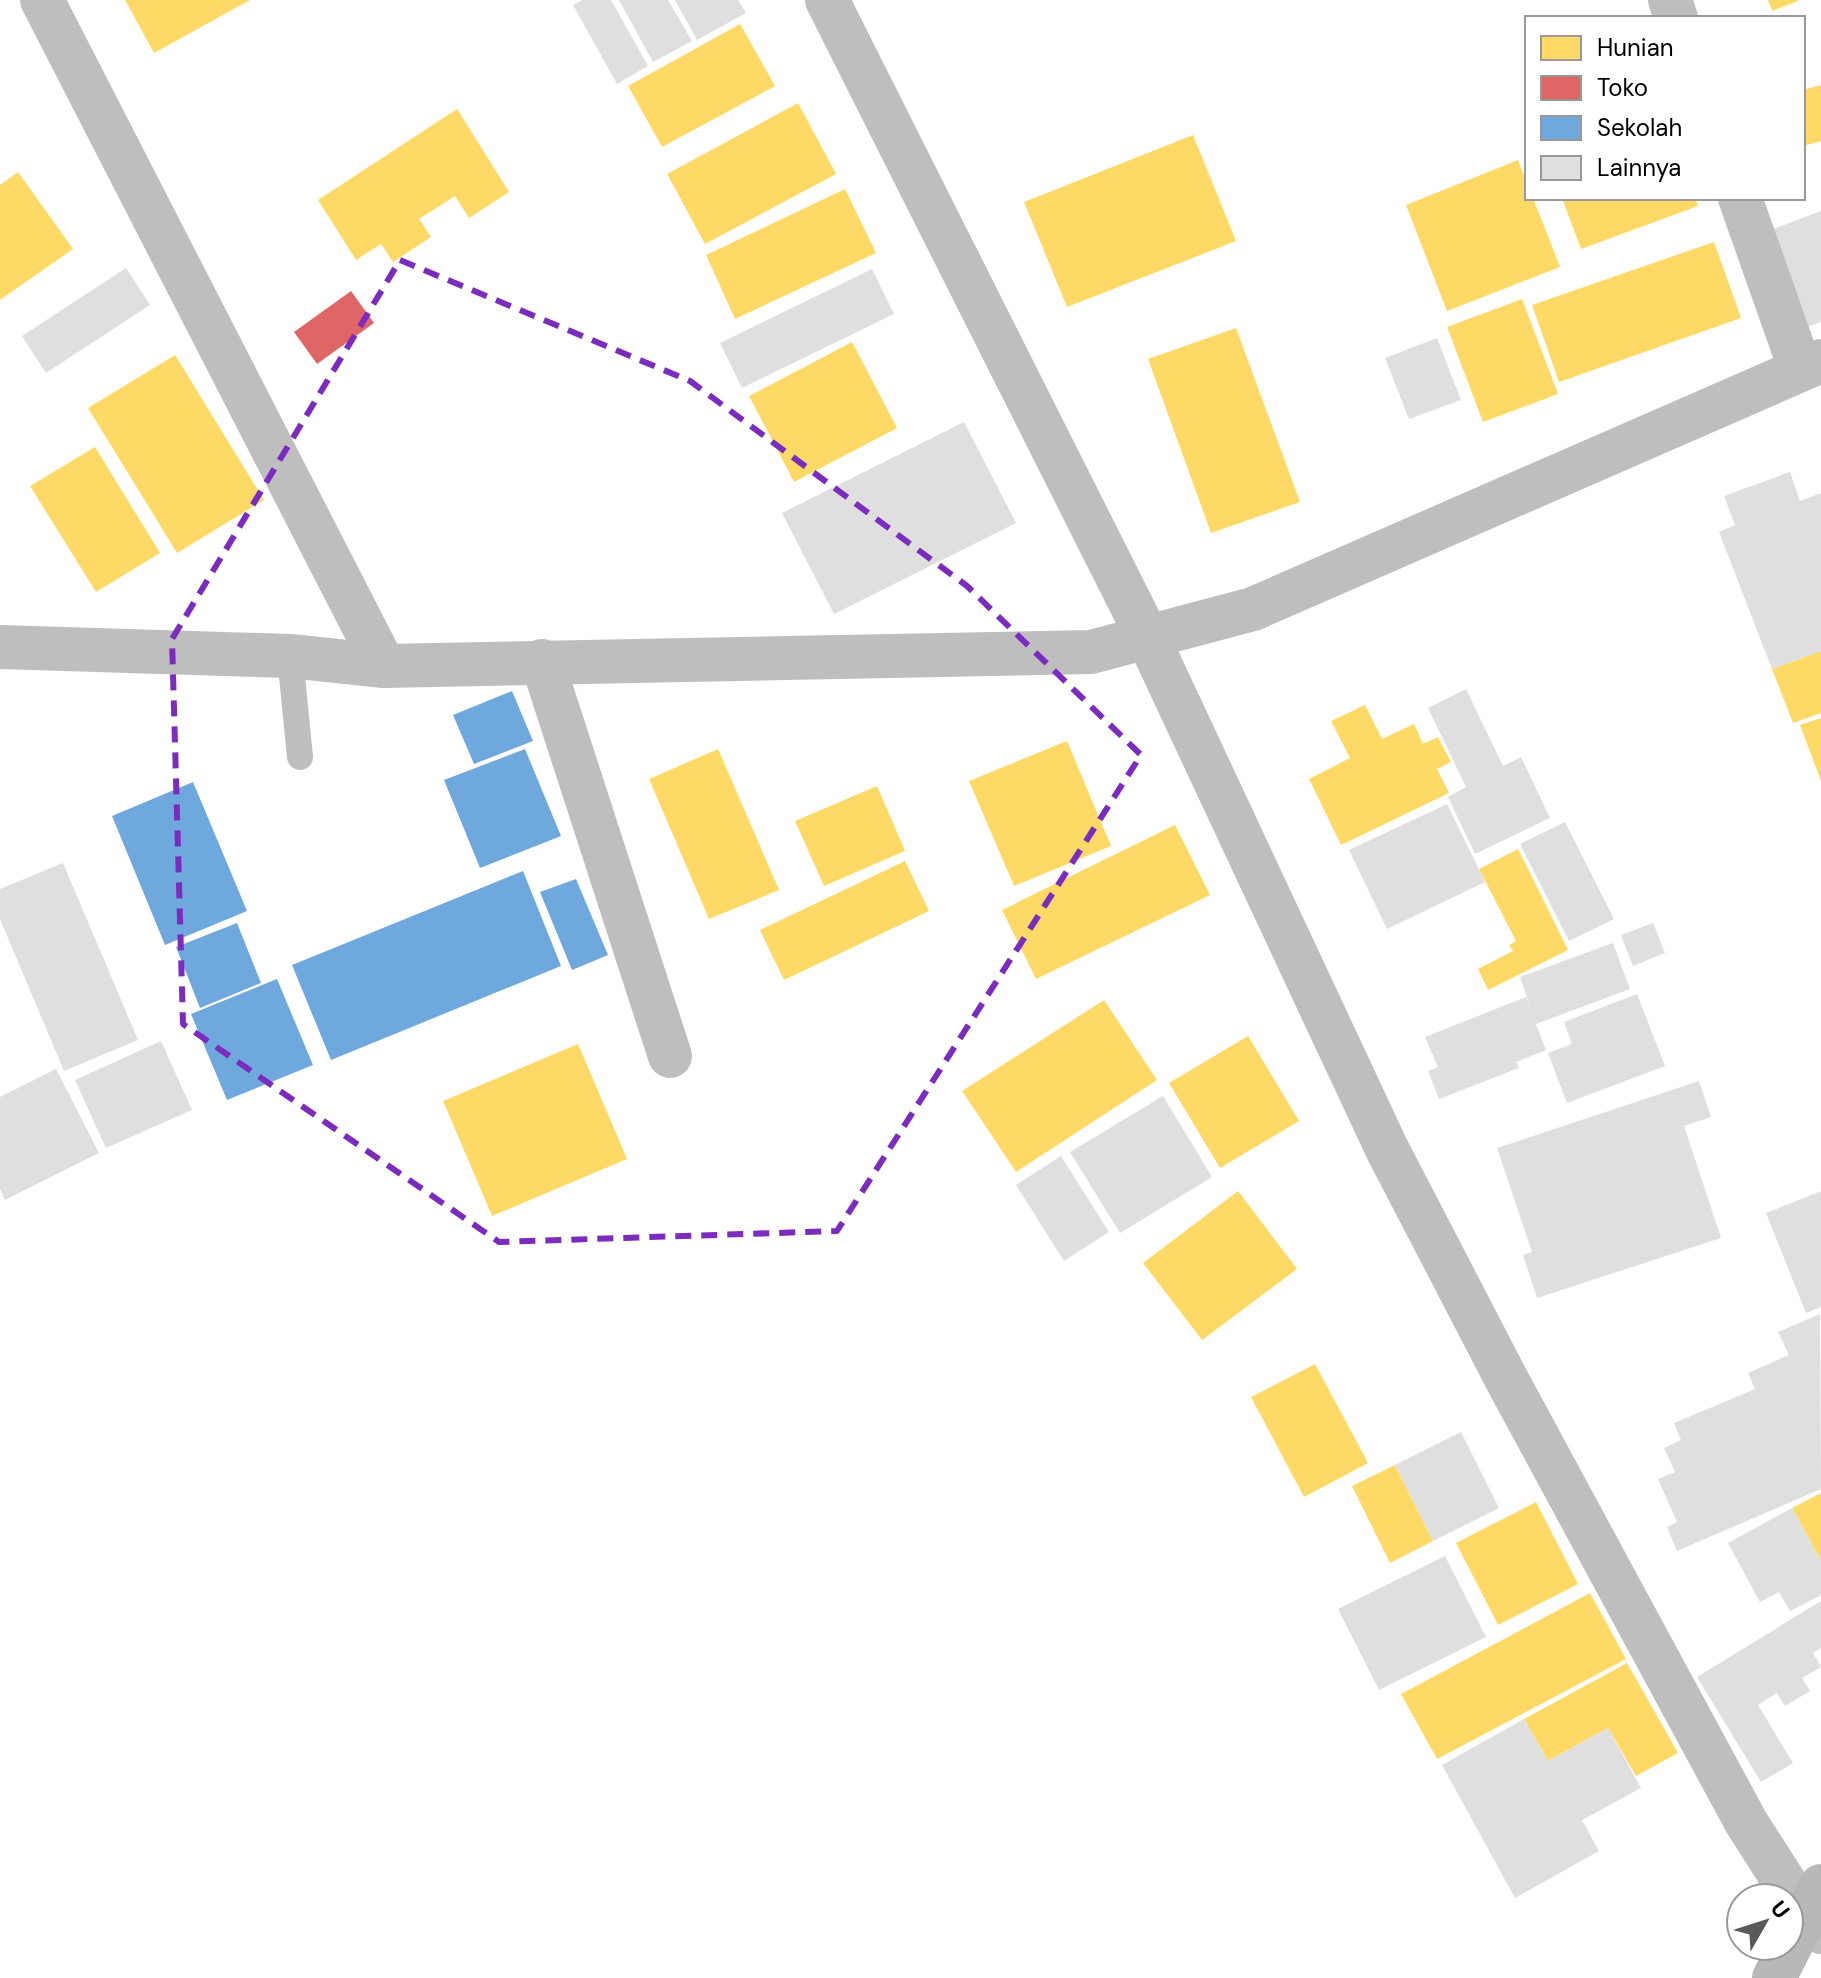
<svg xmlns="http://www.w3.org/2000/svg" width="1821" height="1978" viewBox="0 0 1821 1978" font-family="'DM Sans',sans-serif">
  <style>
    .homes { fill: #ffd966 }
    .shops { fill: #e06666 }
    .schools { fill: #6fa8dc }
    .building { fill: #dfdfdf }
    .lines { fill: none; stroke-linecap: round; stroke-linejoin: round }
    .lane { stroke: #bebebe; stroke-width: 26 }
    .street { stroke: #bebebe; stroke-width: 44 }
    .secondary { stroke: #b8b8b8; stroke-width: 44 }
    .marked { fill: none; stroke: #7b2cbf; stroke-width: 6; stroke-dasharray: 16 10; stroke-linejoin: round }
  </style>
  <rect width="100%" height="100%" fill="#fff"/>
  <g class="homes">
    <path d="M125,0h125l-96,53z"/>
    <path d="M1768,0h32l-28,11z"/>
    <path d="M740,24l35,62 -113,61 -34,-61z"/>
    <path d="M1821,85v56l-18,5v-56z"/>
    <path d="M798,103l38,71 -131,70 -38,-70z"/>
    <path d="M457,109l52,83 -40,26 -14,-22 -36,23 12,18 -38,25 -12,-18 -25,16 -38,-60z"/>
    <path d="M1193,135l43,106 -169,66 -43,-105z"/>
    <path d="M1518,160l9,23v15h6l27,69 -113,44 -41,-106z"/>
    <path d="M18,172l55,77 -73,51v-115z"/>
    <path d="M845,189l31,64 -141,66 -29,-64z"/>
    <path d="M1562,198h133l3,8 -117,43z"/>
    <path d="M1714,242l27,76 -182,64 -27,-77z"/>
    <path d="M1522,299l36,95 -75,28 -36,-95z"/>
    <path d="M1236,328l64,174 -89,31 -63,-174z"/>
    <path d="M852,342l45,86 -103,54 -45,-86z"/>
    <path d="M175,355l89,145 -87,53 -89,-145z"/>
    <path d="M95,447l65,106 -64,39 -66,-106z"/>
    <path d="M1821,651v62l-28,10 -21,-54z"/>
    <path d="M1365,705l17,34 32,-15 9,20 15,-7 13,25 -14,7 12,24 -108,52 -32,-66 41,-21 -19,-37z"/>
    <path d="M1821,718v63l-21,-56z"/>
    <path d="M1067,741l44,105 -97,40 -45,-105z"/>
    <path d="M718,749l61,141 -70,29 -60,-140z"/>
    <path d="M877,786l28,65 -81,35 -29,-65z"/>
    <path d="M1175,825l35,70 -174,84 -34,-69z"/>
    <path d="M1518,849l50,101 -80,40 -10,-21 35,-18 -4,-6 7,-4 -37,-72z"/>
    <path d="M905,861l24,50 -145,69 -24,-50z"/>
    <path d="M1104,1000l53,80 -141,92 -54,-81z"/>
    <path d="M1248,1036l51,85 -79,47 -51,-85z"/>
    <path d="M578,1044l49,115 -135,57 -49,-115z"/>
    <path d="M1238,1191l59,78 -95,71 -59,-77z"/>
    <path d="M1315,1364l53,99 -64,34 -53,-100z"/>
    <path d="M1395,1465l38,76 -43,22 -38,-77z"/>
    <path d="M1821,1493v68l-29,-53z"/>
    <path d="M1536,1502l42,82 -80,41 -42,-82z"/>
    <path d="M1590,1593l36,66 -189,100 -36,-65z"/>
    <path d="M1627,1663l51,90 -42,23 -28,-48 -60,33 -24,-42z"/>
  </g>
  <path class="shops" d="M351,291l23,32 -57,41 -23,-32z"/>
  <g class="schools">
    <path d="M512,691l21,50 -59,23 -21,-49z"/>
    <path d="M525,749l36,87 -81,32 -36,-88z"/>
    <path d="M193,782l54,129 -82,34 -53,-129z"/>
    <path d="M523,871l38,95 -230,94 -39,-95z"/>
    <path d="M576,879l32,76 -36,15 -32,-78z"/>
    <path d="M237,923l24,60 -61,25 -24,-61z"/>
    <path d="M277,979l36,86 -86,35 -36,-86z"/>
  </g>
  <g class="building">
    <path d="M582,0h29l37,66 -31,18 -44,-79z"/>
    <path d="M619,0h49l24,41 -39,21z"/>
    <path d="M675,0h63l8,13 -49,27z"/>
    <path d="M1821,211v111l-25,9 -36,-97z"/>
    <path d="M126,268l24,37 -104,68 -24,-37z"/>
    <path d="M872,269l22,45 -152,74 -22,-45z"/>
    <path d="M1437,338l24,62 -52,19 -24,-61z"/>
    <path d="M964,422l52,101 -182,91 -52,-101z"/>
    <path d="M1790,472l10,29 21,-8v158l-49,18 -53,-137 16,-7 -11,-29z"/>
    <path d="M1466,689l37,77 18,-9 29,61 -75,36 -27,-57 18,-10 -38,-79z"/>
    <path d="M1447,804l38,78 -98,47 -38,-79z"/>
    <path d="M1565,822l49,97 -45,22 -49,-97z"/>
    <path d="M63,863l75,177 -74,31 -64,-152v-30z"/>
    <path d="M1653,923l12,30 -32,13 -12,-31z"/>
    <path d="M1613,943l17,46 -94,35 10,26 -30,12 3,6 -80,31 -11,-28 10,-4 -13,-30 101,-40 5,12 -11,-32z"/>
    <path d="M1637,994l28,72 -98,37 -19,-50 24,-9 -8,-22z"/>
    <path d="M161,1041l31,69 -86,38 -31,-68z"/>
    <path d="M56,1069l43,84 -94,47 -5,-11v-92z"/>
    <path d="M1699,1081l12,36 -27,9 37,112 -184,60 -14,-43 9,-3 -35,-104z"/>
    <path d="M1163,1096l49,81 -92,56 -50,-81z"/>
    <path d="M1061,1156l48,76 -45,29 -48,-76z"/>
    <path d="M1821,1191v116l-15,6 -40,-100z"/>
    <path d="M1820,1314l1,175 -144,62 -10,-24 10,-5 -19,-43 17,-7 -11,-24 17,-8 -7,-17 81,-34 -7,-16 41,-18 -11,-23z"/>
    <path d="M1461,1432l38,76 -66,33 -38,-76z"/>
    <path d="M1792,1508l29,53v34l-31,16 -11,-19 -19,10 -32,-59z"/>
    <path d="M1445,1556l41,81 -107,53 -41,-81z"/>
    <path d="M1821,1601v47l-8,5 8,14 -19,11 8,13 -25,15 -8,-13 -19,12 35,58 -32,19 -64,-105z"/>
    <path d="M1524,1719l24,42 60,-33 33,60 -59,32 17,31 -84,47 -73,-133z"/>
  </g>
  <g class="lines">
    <path class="lane" d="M290,656l10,101"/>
    <g class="street">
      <path d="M42,0l342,666"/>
      <path d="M827,0l321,638 239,511 121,233 238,440 60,94 15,16"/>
      <path d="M1670,0l6,18"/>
      <path d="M1740,198l60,170"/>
      <path d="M0,647l290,9 94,10 707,-14 162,-43 568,-248"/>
      <path d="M542,661l128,395"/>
    </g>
    <path class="secondary" d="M1774,1978l47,-92"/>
  </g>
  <path class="marked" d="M400,260l290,121 277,205 174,169 -304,476 -338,11 -316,-218 -11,-385z"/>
  <rect x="1525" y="16" width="280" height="184" fill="#ffffff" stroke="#999999" stroke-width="2"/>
  <rect x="1541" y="36" width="40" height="24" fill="#ffd966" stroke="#999999" stroke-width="2"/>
  <text x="1597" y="56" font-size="24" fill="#000000">Hunian</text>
  <rect x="1541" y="76" width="40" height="24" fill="#e06666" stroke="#999999" stroke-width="2"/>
  <text x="1597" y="96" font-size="24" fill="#000000">Toko</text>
  <rect x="1541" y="116" width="40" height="24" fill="#6fa8dc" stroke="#999999" stroke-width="2"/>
  <text x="1597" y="136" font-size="24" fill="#000000">Sekolah</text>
  <rect x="1541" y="156" width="40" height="24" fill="#dfdfdf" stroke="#999999" stroke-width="2"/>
  <text x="1597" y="176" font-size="24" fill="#000000">Lainnya</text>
  <g transform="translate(1765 1922) rotate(51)"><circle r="38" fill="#ffffff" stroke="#999999" stroke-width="2"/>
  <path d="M0-6L14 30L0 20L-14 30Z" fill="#595959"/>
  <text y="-12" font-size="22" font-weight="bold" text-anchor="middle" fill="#000000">U</text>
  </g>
</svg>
